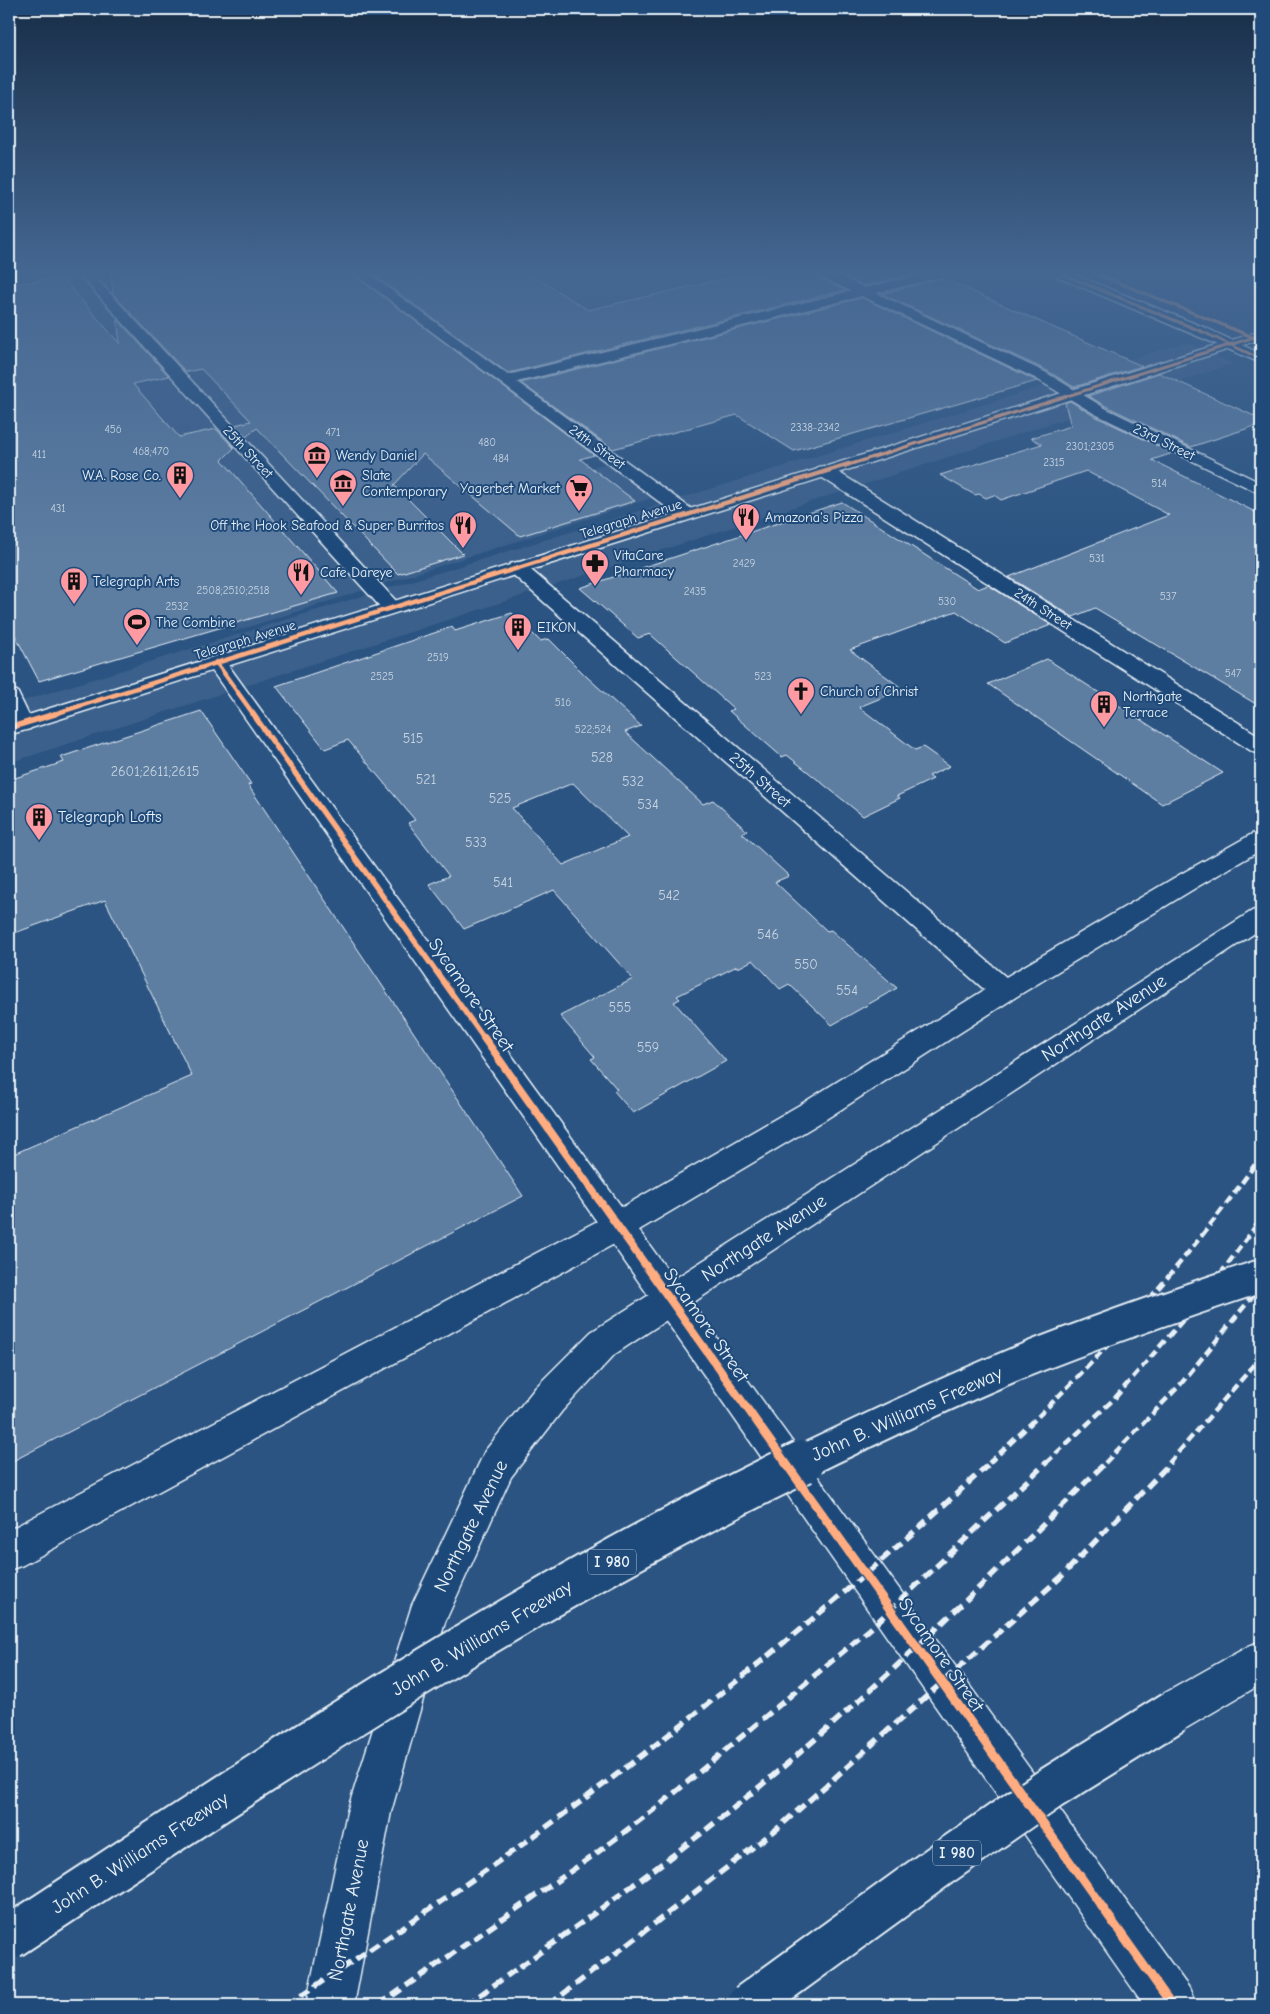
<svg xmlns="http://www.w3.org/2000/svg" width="1270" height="2014" viewBox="0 0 1270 2014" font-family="'Comic Neue',sans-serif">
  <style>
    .built { fill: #3a608b }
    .building { fill: #5d7da1; stroke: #e8f1f8; fill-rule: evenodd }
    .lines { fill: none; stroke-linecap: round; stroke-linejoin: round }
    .minor-casing { stroke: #e8f1f8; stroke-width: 3 }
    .secondary-casing { stroke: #e8f1f8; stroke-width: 3 }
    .primary-casing { stroke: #e8f1f8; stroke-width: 3 }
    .motorway-casing { stroke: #e8f1f8; stroke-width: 3 }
    .minor { fill: #1f4a7a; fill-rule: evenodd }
    .secondary { fill: #1f4a7a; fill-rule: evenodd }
    .primary { fill: #1f4a7a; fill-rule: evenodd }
    .motorway { fill: #1f4a7a; fill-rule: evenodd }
    .rail-far1 { stroke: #e8f1f8; stroke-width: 4.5; stroke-dasharray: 9 4.5; stroke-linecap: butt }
    .rail { stroke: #e8f1f8; stroke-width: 5.5; stroke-dasharray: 11 5.5; stroke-linecap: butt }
    .motorway-bridge-far1-casing { stroke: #e8f1f8; stroke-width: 36; stroke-linecap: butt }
    .motorway-bridge-casing { stroke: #e8f1f8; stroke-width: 46; stroke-linecap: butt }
    .motorway-bridge-far1 { stroke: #1f4a7a; stroke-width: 32 }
    .motorway-bridge { stroke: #1f4a7a; stroke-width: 42 }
    .cycleway-far4-casing { stroke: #1f4a7a; stroke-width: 5 }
    .cycleway-far3-casing { stroke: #1f4a7a; stroke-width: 6 }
    .cycleway-far2-casing { stroke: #1f4a7a; stroke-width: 8 }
    .cycleway-far1-casing { stroke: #1f4a7a; stroke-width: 11 }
    .cycleway-casing { stroke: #1f4a7a; stroke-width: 12 }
    .cycleway-far4 { stroke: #ffac80; stroke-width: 3 }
    .cycleway-far3 { stroke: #ffac80; stroke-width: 4.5 }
    .cycleway-far2 { stroke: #ffac80; stroke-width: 5.5 }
    .cycleway-far1 { stroke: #ffac80; stroke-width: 8 }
    .cycleway { stroke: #ffac80; stroke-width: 9 }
    .labels { text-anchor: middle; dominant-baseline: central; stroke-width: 4; stroke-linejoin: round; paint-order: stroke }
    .far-number-label { font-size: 11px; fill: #c5d4e2 }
    .far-street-label { font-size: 14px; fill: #e8f1f8; stroke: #1f4a7a }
    .far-poi-label { font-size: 14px; fill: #e8f1f8; stroke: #1f4a7a; text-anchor: start }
    .number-label { font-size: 14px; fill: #c5d4e2 }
    .shield { fill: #1f4a7a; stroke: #acbfd2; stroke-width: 1 }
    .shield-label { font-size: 15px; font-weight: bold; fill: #e8f1f8 }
    .street-label { font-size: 16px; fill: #e8f1f8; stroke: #1f4a7a }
    .poi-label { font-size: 16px; fill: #e8f1f8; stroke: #1f4a7a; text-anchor: start }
    .near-street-label { font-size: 19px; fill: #e8f1f8; stroke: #1f4a7a }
  </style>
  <rect width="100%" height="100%" fill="#2b5482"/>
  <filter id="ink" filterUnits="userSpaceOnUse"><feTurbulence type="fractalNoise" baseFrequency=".02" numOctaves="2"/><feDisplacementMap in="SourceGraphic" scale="10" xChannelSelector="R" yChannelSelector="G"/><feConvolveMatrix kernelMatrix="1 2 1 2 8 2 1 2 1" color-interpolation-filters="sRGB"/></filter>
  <g filter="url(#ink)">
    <g class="built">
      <path d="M83,274h19l61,101 251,-55 21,15 -108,26 155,136 125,-34 45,35 -419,134 -47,-62 -79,-65 -98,25v-137l27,-6 -27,-34v-73z"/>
      <path d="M486,274h259l-186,43 -21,-10z"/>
      <path d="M1187,342l46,22 -1224,399v-58z"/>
    </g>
    <g class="building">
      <path d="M111,274h242l241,181 -14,4 55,42 -115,35 -97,-82 -29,31 69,69 -65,20 -141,-146 -11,9 -11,-12 16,-4 -50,-52 -15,3 -73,-78z"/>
      <path d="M372,274h158l58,36 157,-36h72l3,5 25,11 -337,83z"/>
      <path d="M839,274h76l-50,12z"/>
      <path d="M942,278l99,44 101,44 -68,21 -28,-17 -164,-76z"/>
      <path d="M63,279l57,65 -3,-25 52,57 -36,8 46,53 37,-8 18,19 -12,12 116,133 -299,88 -30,-57v-340z"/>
      <path d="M862,298l175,83 -243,70 -57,-36 -124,34 -92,-66z"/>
      <path d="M1159,373l102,46v5l-70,23 -85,-41 -18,-10z"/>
      <path d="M1070,401l24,15 79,37 -21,7 109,55v192l-166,-99 -22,9 -64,-40 160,-62 -83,-44 -85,29 -7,-5 -8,3 -7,-4 -4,1 -35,-20 102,-31 -11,-6 40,-12 -6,-23z"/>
      <path d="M842,502l136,87 10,-4 63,40 -46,18 -49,-32 -106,39 53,39 -44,18 56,43 8,-3 27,19 -21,10 4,3 -36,17 3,2 -37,18 -76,-61 -5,2 -53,-46 5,-2 -84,-75 -12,4 -58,-50z"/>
      <path d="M512,613l28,28 9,-2 38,38 54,49 -16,6 78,72 10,-4 34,31 -5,2 47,43 -14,6 52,49 4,-1 66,58 -65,37 -43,-41 -9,5 -27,-29 -15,8 -1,-2 -60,30 3,3 -6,3 52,59 -93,52 -19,-22 3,-2 -26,-30 4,-2 -35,-41 73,-37 -79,-89 -90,39 -35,-45 20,-8 -41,-53 7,-3 -67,-80 -23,9 -49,-63 176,-59 3,4zM573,783l55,54 -65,28 -51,-57z"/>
      <path d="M1047,659l176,114 -61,31 -174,-120z"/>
      <path d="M201,711l50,73 -3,1 275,411 -514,267v-307l183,-80 -87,-176 -96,35v-155l55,-18 -3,-5z"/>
    </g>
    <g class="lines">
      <g class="minor-casing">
        <g id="minor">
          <path d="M79,274h13l306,329 3,4 -3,4 -7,2 -7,-2z"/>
          <path d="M355,274h14l139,101 343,-84 -30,-14 -2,-3h16l30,14 57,-14h21l-2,3 -65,16 169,79 60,36 156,75v11l-166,-80 -60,-36 -173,-82 -345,86 176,128 3,4 -3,4 -6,1 -6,-1z"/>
          <path d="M824,466l6,1 431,270v17l-8,-2 -435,-277 -2,-4 2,-4z"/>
          <path d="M517,562l7,2 490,420 4,7 -4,7 -10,3 -10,-3 -484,-426 -2,-4 2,-4z"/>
          <path d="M216,656l7,2 966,1330 7,17h-52l-938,-1343 3,-4z"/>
          <path d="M9,690l8,1 16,33 -3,5 -8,2 -8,-2c-8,-12 -6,-26 -5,-39z"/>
        </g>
      </g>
      <g class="secondary-casing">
        <g id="secondary">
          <path d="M1261,331v8l-1252,396v-14z"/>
          <path d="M1261,832v18l-64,37 -183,111 -191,123 -194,115 -606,329 -14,5v-40l598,-314 196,-113 191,-119 185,-109 73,-41z"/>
          <path d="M1261,908v21l-646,425 -53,57 -51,66 -66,145 -54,190 -37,193h-48l41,-193 65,-207 73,-154 51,-64 55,-55 661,-421z"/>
        </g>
      </g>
      <g class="primary-casing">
        <g id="primary">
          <path d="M9,274h7l-2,3 -5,1z"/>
          <path d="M1056,274h17l135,55 53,25v9l-203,-86z"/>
        </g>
      </g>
      <g class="motorway-casing">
        <path id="motorway" d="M1261,1641v43l-73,43 -15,6 -15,-6 -6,-15 6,-15 89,-50z"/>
      </g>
      <use href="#minor" class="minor"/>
      <use href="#secondary" class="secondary"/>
      <use href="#primary" class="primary"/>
      <use href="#motorway" class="motorway"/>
      <g class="rail-far1">
        <path d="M989,1463c103,-95 192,-193 272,-307"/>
        <path d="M1046,1463l68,-64 90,-103 57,-77"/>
        <path d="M1105,1463l75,-78 81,-99"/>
        <path d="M1169,1463l92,-106"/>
      </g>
      <g class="rail">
        <path d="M287,2005c87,-58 174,-116 258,-177 155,-114 305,-235 446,-366"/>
        <path d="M379,2005l215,-150 66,-50 210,-176 177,-167"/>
        <path d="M466,2005c101,-72 203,-143 298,-222 120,-100 232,-211 342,-321"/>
        <path d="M549,2005l229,-177 283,-251 110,-115"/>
      </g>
      <g class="motorway-bridge-far1-casing">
        <path id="motorway-bridge-far1" d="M800,1463c72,-35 144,-69 218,-100 80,-32 161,-60 243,-87"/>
      </g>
      <g class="motorway-bridge-casing">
        <g id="motorway-bridge">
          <path d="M9,1938c258,-169 515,-342 794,-476"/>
          <path d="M748,2005l191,-139 112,-78 122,-76"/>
        </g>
      </g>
      <use href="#motorway-bridge-far1" class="motorway-bridge-far1"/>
      <use href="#motorway-bridge" class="motorway-bridge"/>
      <g class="cycleway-far4-casing">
        <g id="cycleway-far4">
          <path d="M1062,274l141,58 58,27"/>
          <path d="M1097,274l158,64"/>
          <path d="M845,466l416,-131"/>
        </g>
      </g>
      <g class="cycleway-far3-casing">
        <g id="cycleway-far3">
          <path d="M216,662l38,53"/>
          <path d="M51,715l798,-251"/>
        </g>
      </g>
      <g class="cycleway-far2-casing">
        <g id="cycleway-far2">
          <path d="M253,714l232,326"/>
          <path d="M9,728l46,-14"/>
        </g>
      </g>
      <g class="cycleway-far1-casing">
        <path id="cycleway-far1" d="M484,1038l302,425"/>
      </g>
      <g class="cycleway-casing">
        <path id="cycleway" d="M785,1462l387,543"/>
      </g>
      <use href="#cycleway-far4" class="cycleway-far4"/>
      <use href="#cycleway-far3" class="cycleway-far3"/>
      <use href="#cycleway-far2" class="cycleway-far2"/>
      <use href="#cycleway-far1" class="cycleway-far1"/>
      <use href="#cycleway" class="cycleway"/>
    </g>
  </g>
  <linearGradient id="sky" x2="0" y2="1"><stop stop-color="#182e48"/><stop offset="0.49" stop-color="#446792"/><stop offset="1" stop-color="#446792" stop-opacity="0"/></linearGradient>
  <rect width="1270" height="556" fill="url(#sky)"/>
  <defs>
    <g id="museum-pin" transform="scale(1.4375)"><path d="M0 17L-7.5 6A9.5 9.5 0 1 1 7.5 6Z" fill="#ff9aa2" stroke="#1f4a7a"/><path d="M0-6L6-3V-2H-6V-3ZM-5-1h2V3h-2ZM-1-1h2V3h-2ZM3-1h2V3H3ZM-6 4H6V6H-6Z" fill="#111"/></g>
    <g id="building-pin" transform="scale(1.4375)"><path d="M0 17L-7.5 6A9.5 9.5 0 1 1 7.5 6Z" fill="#ff9aa2" stroke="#1f4a7a"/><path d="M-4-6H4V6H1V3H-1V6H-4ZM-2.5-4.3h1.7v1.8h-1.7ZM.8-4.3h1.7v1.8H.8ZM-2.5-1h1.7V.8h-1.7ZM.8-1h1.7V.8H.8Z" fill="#111"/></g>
    <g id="supermarket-pin" transform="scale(1.4375)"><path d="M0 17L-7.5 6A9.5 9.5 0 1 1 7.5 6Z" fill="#ff9aa2" stroke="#1f4a7a"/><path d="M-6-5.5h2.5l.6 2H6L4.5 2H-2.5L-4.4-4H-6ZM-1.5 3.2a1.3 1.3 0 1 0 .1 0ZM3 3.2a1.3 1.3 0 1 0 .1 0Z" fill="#111"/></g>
    <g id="restaurant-pin" transform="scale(1.4375)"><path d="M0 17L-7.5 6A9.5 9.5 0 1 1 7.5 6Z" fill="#ff9aa2" stroke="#1f4a7a"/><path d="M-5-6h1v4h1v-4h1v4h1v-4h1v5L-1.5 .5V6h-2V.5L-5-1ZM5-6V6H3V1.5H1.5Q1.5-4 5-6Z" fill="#111"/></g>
    <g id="pharmacy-pin" transform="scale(1.4375)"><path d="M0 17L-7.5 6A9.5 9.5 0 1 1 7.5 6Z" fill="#ff9aa2" stroke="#1f4a7a"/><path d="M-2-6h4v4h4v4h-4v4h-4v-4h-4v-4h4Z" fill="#111"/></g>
    <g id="stadium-pin" transform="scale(1.4375)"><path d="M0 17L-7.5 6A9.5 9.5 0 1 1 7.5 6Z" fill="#ff9aa2" stroke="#1f4a7a"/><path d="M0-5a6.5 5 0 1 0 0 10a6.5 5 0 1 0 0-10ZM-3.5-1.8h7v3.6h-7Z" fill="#111"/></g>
    <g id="church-pin" transform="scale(1.4375)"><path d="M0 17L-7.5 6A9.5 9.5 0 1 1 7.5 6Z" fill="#ff9aa2" stroke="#1f4a7a"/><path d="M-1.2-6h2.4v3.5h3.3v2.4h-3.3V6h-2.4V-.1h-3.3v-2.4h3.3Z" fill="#111"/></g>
  </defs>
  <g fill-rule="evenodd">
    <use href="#museum-pin" x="317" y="455"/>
    <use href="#building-pin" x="180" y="475"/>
    <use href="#museum-pin" x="343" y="483"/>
    <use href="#supermarket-pin" x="579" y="488"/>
    <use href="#restaurant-pin" x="746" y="517"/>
    <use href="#restaurant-pin" x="463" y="525"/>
    <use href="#pharmacy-pin" x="595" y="563"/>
    <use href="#restaurant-pin" x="301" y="572"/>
    <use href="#building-pin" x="74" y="581"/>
    <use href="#stadium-pin" x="137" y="622"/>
    <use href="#building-pin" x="518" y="627"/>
    <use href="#church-pin" x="801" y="691"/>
    <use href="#building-pin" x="1104" y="704"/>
    <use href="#building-pin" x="39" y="817"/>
  </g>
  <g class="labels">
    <g class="far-number-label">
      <text x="815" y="427">2338-2342</text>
      <text x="113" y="429">456</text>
      <text x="333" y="432">471</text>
      <text x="487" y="442">480</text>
      <text x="1090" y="446">2301;2305</text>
      <text x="151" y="451">468;470</text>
      <text x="39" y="454">411</text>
      <text x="501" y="458">484</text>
      <text x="1054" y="462">2315</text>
      <text x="1159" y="483">514</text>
      <text x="58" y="508">431</text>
      <text x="1097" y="558">531</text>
      <text x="744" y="563">2429</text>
      <text x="233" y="590">2508;2510;2518</text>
      <text x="695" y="591">2435</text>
      <text x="1168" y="596">537</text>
      <text x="947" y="601">530</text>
      <text x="177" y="606">2532</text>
      <text x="438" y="657">2519</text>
      <text x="1233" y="673">547</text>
      <text x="382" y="676">2525</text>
      <text x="763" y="676">523</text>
      <text x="563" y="702">516</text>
      <text x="593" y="729">522;524</text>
    </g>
    <g class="far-street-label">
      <text transform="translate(1164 442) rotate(26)">23rd Street</text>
      <text transform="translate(597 447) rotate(36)">24th Street</text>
      <text transform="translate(248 452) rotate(47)">25th Street</text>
      <text transform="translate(631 519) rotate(-17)">Telegraph Avenue</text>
      <text transform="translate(1043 609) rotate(33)">24th Street</text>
      <text transform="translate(245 640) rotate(-17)">Telegraph Avenue</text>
    </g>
    <g class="far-poi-label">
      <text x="336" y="455">Wendy Daniel</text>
      <text x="161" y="475" text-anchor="end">W.A. Rose Co.</text>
      <text x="362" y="475">Slate<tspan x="362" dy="16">Contemporary</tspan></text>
      <text x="560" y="488" text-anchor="end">Yagerbet Market</text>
      <text x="765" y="517">Amazona's Pizza</text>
      <text x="444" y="525" text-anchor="end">Off the Hook Seafood &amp; Super Burritos</text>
      <text x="614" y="555">VitaCare<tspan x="614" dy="16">Pharmacy</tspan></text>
      <text x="320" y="572">Cafe Dareye</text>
      <text x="93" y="581">Telegraph Arts</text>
      <text x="156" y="622">The Combine</text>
      <text x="537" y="627">EIKON</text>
      <text x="820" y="691">Church of Christ</text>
      <text x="1123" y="696">Northgate<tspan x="1123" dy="16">Terrace</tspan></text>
    </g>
    <g class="number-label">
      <text x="413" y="738">515</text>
      <text x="602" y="757">528</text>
      <text x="155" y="771">2601;2611;2615</text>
      <text x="426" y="779">521</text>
      <text x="633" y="781">532</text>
      <text x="500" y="798">525</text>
      <text x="648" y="804">534</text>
      <text x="476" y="842">533</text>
      <text x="503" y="882">541</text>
      <text x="669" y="895">542</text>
      <text x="768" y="934">546</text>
      <text x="806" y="964">550</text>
      <text x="847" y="990">554</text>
      <text x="620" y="1007">555</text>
      <text x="648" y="1047">559</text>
    </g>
    <g class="shield">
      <rect x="588" y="1549.5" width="48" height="25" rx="4"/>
      <rect x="933" y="1840.5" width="48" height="25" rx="4"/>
    </g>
    <g class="shield-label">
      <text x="612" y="1562">I 980</text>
      <text x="957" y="1853">I 980</text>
    </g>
    <g class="street-label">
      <text transform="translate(760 780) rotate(41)">25th Street</text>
    </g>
    <g class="poi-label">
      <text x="58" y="817">Telegraph Lofts</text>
    </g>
    <g class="near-street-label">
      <text transform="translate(471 995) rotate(55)">Sycamore Street</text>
      <text transform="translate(1104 1018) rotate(-33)">Northgate Avenue</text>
      <text transform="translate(764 1238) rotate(-33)">Northgate Avenue</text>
      <text transform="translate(706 1325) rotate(55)">Sycamore Street</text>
      <text transform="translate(907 1414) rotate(-24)">John B. Williams Freeway</text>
      <text transform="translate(471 1526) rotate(-64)">Northgate Avenue</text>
      <text transform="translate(482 1638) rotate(-31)">John B. Williams Freeway</text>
      <text transform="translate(941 1655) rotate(55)">Sycamore Street</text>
      <text transform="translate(140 1853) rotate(-33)">John B. Williams Freeway</text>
      <text transform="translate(349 1910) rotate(-79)">Northgate Avenue</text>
    </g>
  </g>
  <rect width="1270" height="2014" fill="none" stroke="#1f4a7a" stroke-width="30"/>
  <rect x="15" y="15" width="1240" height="1984" fill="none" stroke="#e8f1f8" stroke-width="2" filter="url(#ink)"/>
</svg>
